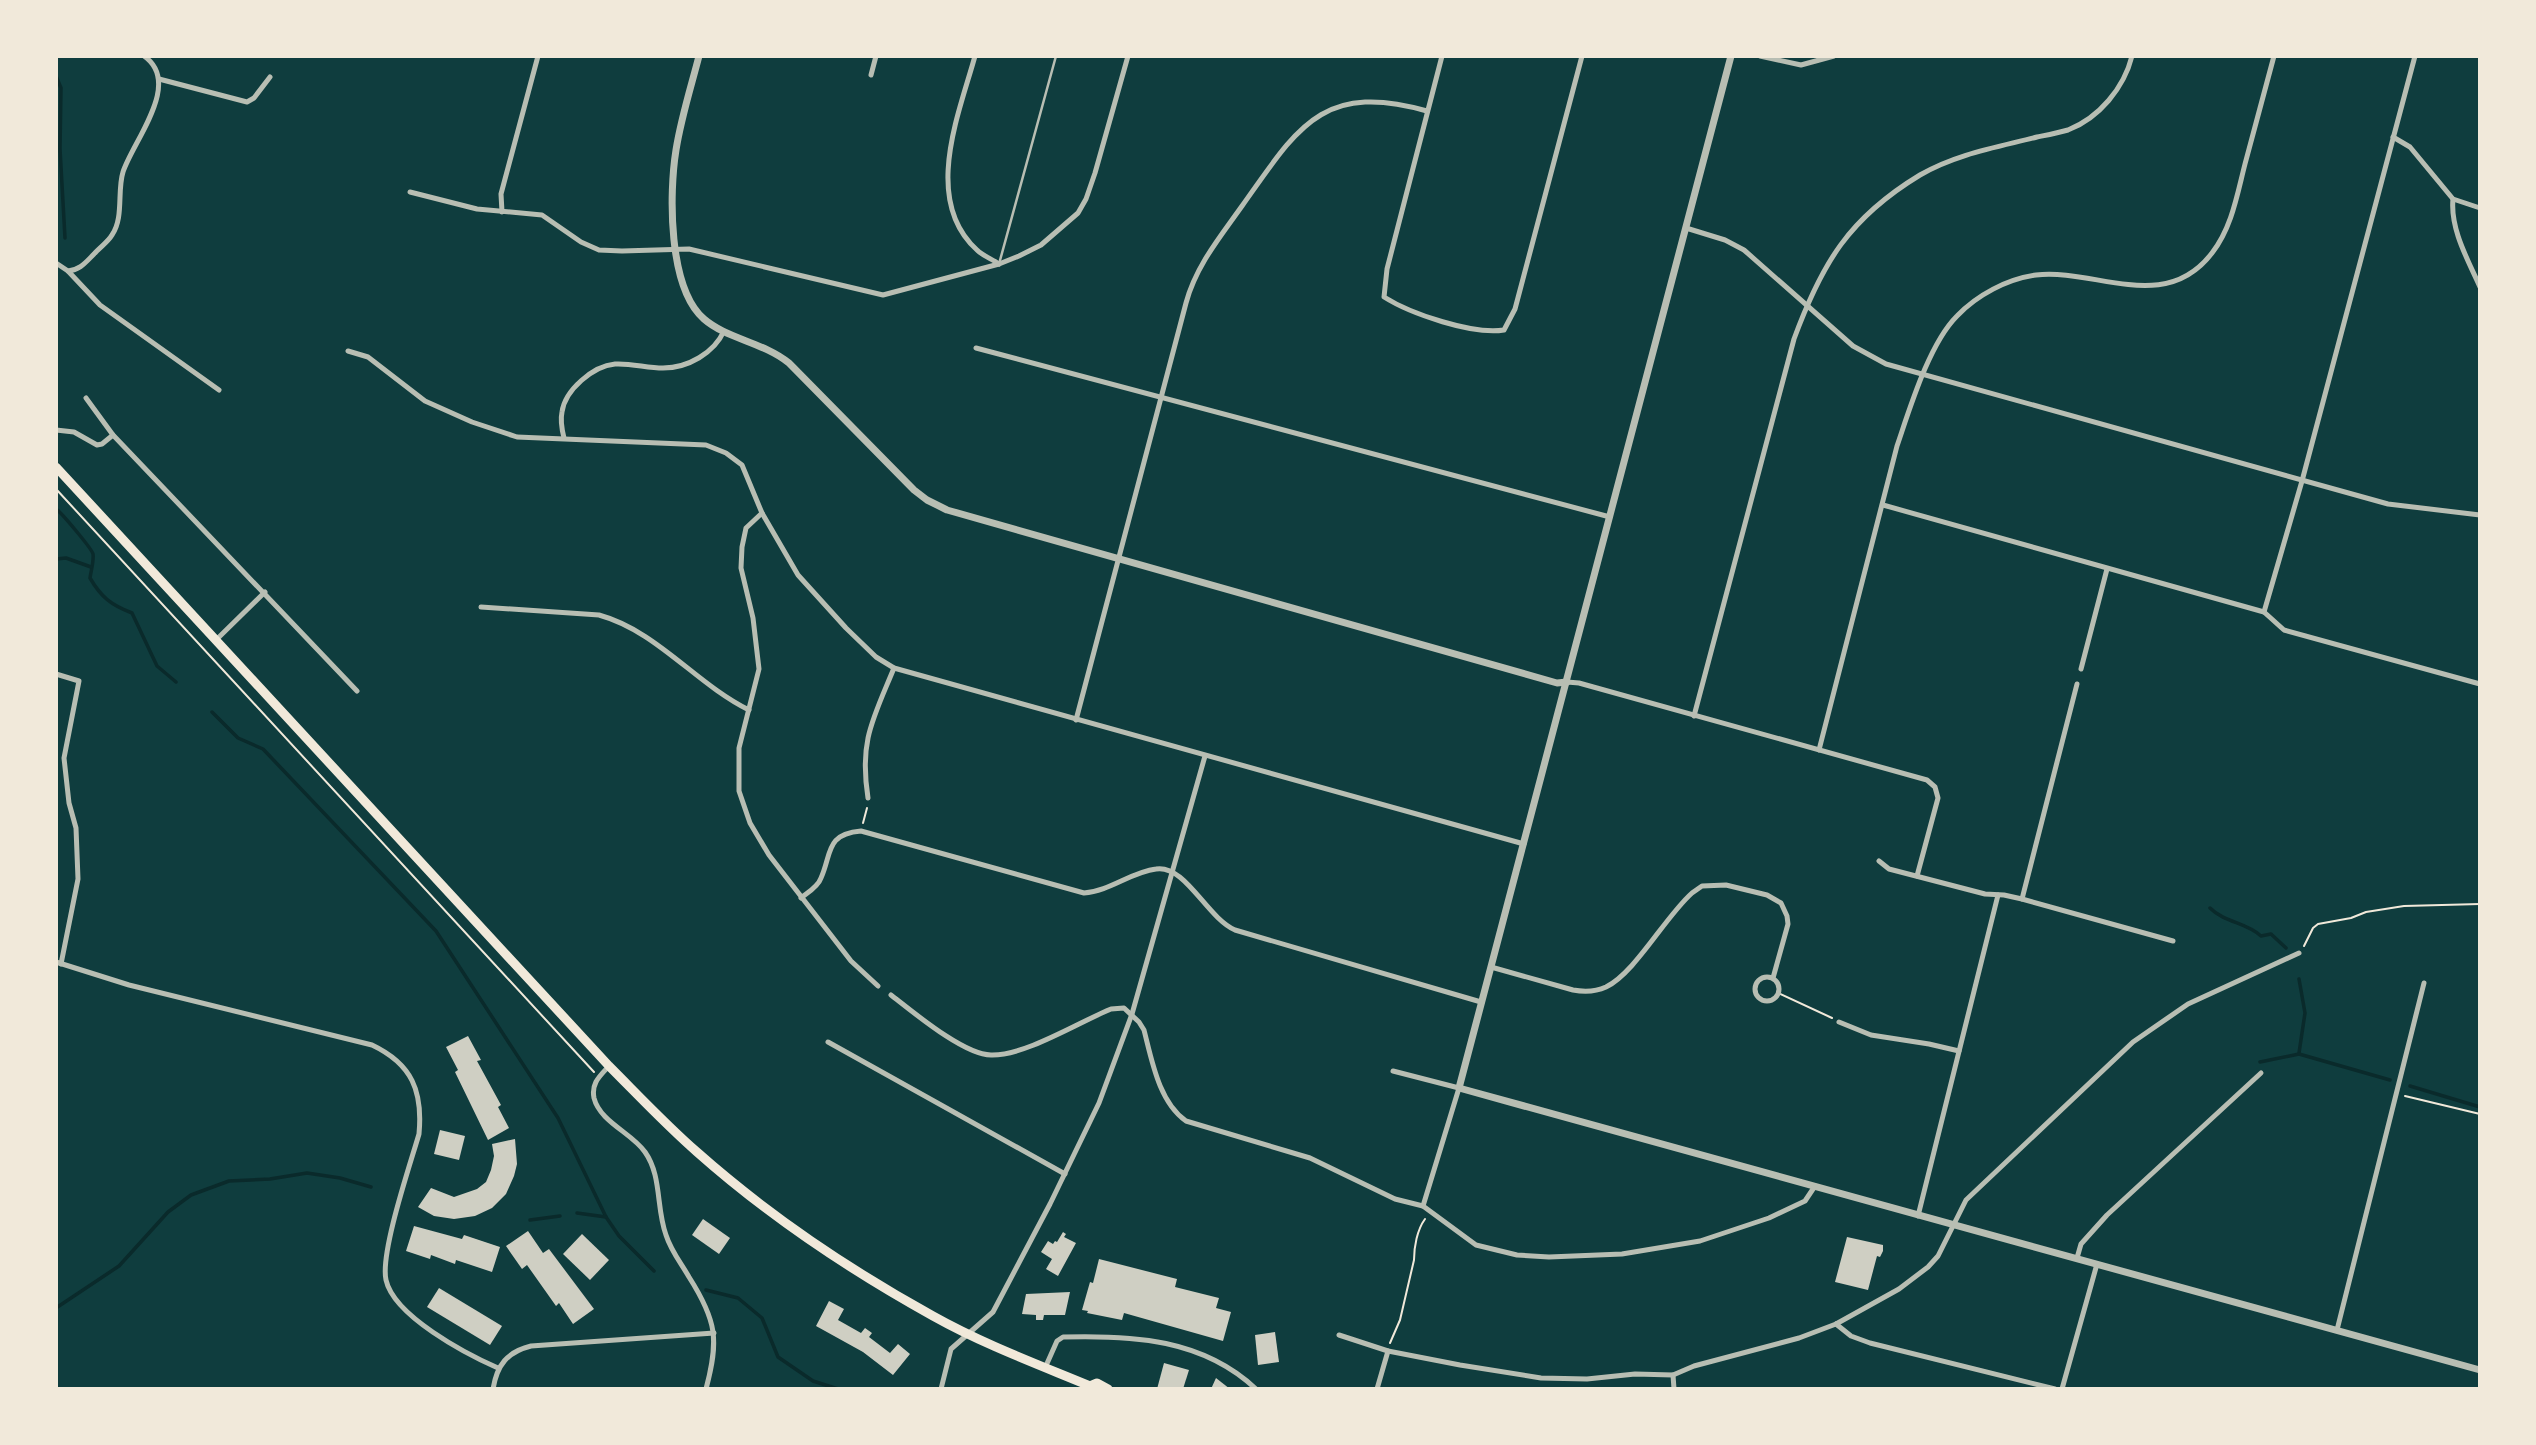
<svg xmlns="http://www.w3.org/2000/svg" width="2536" height="1445" viewBox="0 0 2536 1445" font-family="Cabin,sans-serif">
  <style>
    .lines { fill: none; stroke-linecap: round; stroke-linejoin: round }
    .stream { stroke: #0a2a2b; stroke-width: 3.5 }
    .building { fill: #cfcfc3 }
    .path { stroke: #f1e9da; stroke-width: 2 }
    .service { stroke: #b8beb3; stroke-width: 2.5 }
    .minor { stroke: #b8beb3; stroke-width: 5 }
    .tertiary { stroke: #b8beb3; stroke-width: 7 }
    .primary { stroke: #f1e9da; stroke-width: 9 }
  </style>
  <rect width="100%" height="100%" fill="#0f3d3e"/>
  <g class="lines">
    <g class="stream">
      <path d="M56,76l5,12 -1,61 5,89"/>
      <path d="M56,509c5,3 36,40 37,45 1,7 -2,17 -3,24 11,19 21,27 42,35l25,53 19,16"/>
      <path d="M56,559l10,-1 25,9"/>
      <path d="M212,712l26,26 25,11 173,182 122,187 48,99 13,19 35,35"/>
      <path d="M2210,908c15,15 36,14 51,28l10,-2 15,14"/>
      <path d="M2299,1053l6,-40 -6,-34"/>
      <path d="M2260,1062l39,-8 91,26"/>
      <path d="M2410,1086l70,21"/>
      <path d="M577,1213l29,4"/>
      <path d="M530,1220l30,-4"/>
      <path d="M706,1290l32,8 24,20 16,39 35,24 25,8"/>
      <path d="M56,1308l63,-42 49,-54 23,-17 38,-14 41,-2 37,-6 33,5 31,9"/>
    </g>
  </g>
  <g class="building">
    <path d="M468,1036l13,24 -4,1 24,44 -3,2 11,21 -21,12 -33,-68 3,-2 -12,-23z"/>
    <path d="M440,1130l25,6 -6,24 -25,-6z"/>
    <path d="M515,1139l2,25 -3,12 -8,18 -14,14 -17,8 -21,3 -20,-3 -16,-9 13,-19 23,9 23,-8 9,-7 5,-12 3,-14 -2,-12z"/>
    <path d="M703,1219l27,19 -11,16 -27,-19z"/>
    <path d="M414,1226l48,13 2,-4 36,12 -8,25 -36,-12 -1,4 -24,-9 -1,4 -24,-8z"/>
    <path d="M528,1231l15,22 6,-4 45,60 -21,15 -14,-21 -3,3 -29,-41 -5,4 -16,-23z"/>
    <path d="M1063,1232l3,2 -2,3 12,6 -18,33 -12,-7 6,-10 -11,-7 7,-11 5,3 2,-3 2,1z"/>
    <path d="M582,1234l27,26 -19,20 -27,-26z"/>
    <path d="M1847,1237l36,8v6l-3,6 -3,-1 -9,34 -33,-8z"/>
    <path d="M1099,1259l78,20 -2,8 44,11 -3,10 15,4 -8,29 -99,-28 -2,7 -35,-7 1,-2 -6,-1 8,-28 3,1z"/>
    <path d="M439,1288l63,38 -12,19 -63,-38z"/>
    <path d="M1070,1292l-5,23h-21l-1,5h-7v-5l-14,-1 4,-20z"/>
    <path d="M829,1301l15,8 -6,11 23,13 4,-5 7,5 -3,4 21,16 8,-9 12,10 -17,21 -30,-23 -47,-26z"/>
    <path d="M1275,1332l4,30 -21,3 -3,-30z"/>
    <path d="M1164,1363l25,7 -6,19h-26z"/>
    <path d="M1216,1378l14,11h-19z"/>
  </g>
  <g class="lines">
    <g class="path">
      <path d="M56,489l538,583"/>
      <path d="M863,823l4,-15"/>
      <path d="M2304,946l9,-18 5,-4 33,-6 15,-6 38,-6 76,-2"/>
      <path d="M1778,993l54,25"/>
      <path d="M2405,1096l75,18"/>
      <path d="M1390,1343l10,-23 14,-60c0,-13 3,-30 11,-41"/>
    </g>
    <path class="service" d="M999,264l57,-208"/>
    <g class="minor">
      <path d="M975,56c-16,58 -53,144 2,194 6,6 15,9 22,14"/>
      <path d="M1442,56l-55,213 -3,28c27,17 89,38 120,33l11,-21 67,-253"/>
      <path d="M1760,56l41,9 33,-9"/>
      <path d="M871,75l5,-19"/>
      <path d="M159,79l88,23 7,-4 16,-21"/>
      <path d="M2393,137l17,10 43,52 27,9"/>
      <path d="M410,192l67,17 65,6 39,27 18,8 23,1 67,-2 194,46 116,-31 20,-8 22,-11 37,-32 8,-14 9,-26 33,-117"/>
      <path d="M2453,199c-3,30 15,61 27,88"/>
      <path d="M502,212l-1,-18 37,-138"/>
      <path d="M1686,228l39,12 19,10 109,96 33,18 502,140 92,11"/>
      <path d="M56,263l12,8 32,34 119,85"/>
      <path d="M68,271c12,-1 17,-8 26,-17 5,-6 14,-12 18,-19 12,-17 5,-44 11,-63 10,-31 60,-89 21,-116"/>
      <path d="M976,348l634,169"/>
      <path d="M348,351l20,6 57,44 47,21 45,15 189,8 20,8 16,12 20,48 36,62 48,53 30,29 18,11 630,176"/>
      <path d="M86,398l27,37 244,256"/>
      <path d="M56,430l18,2 23,13 5,-1 11,-9"/>
      <path d="M564,438c-2,-8 -4,-17 -2,-26 3,-22 31,-46 53,-48 16,-1 32,4 48,4 25,0 51,-15 61,-37"/>
      <path d="M1883,505l381,107 20,18 196,54"/>
      <path d="M762,513l-16,15 -4,19 -1,21 12,50 6,51 -20,79v43l11,32 19,32 82,106 27,25"/>
      <path d="M481,607l118,8c58,16 97,69 150,95"/>
      <path d="M2264,612l38,-131 113,-425"/>
      <path d="M216,640l49,-48"/>
      <path d="M2081,669l26,-100"/>
      <path d="M56,674l23,7 -15,77 5,45 7,25 2,51 -17,85"/>
      <path d="M1567,682l12,1 348,97 8,7 3,11 -21,78"/>
      <path d="M1694,716l100,-377c28,-76 55,-121 126,-164 36,-21 78,-28 117,-38 10,-2 21,-4 31,-7 31,-12 56,-42 64,-74"/>
      <path d="M1076,720l110,-417c10,-37 34,-66 56,-97 55,-77 79,-125 185,-95"/>
      <path d="M1819,750l78,-304c13,-38 32,-102 60,-130 20,-21 50,-37 79,-41 59,-7 129,40 176,-22 20,-26 25,-58 33,-89 10,-36 19,-72 29,-108"/>
      <path d="M868,798c-9,-57 5,-79 26,-130"/>
      <path d="M1879,861l10,8 96,25 19,1 18,4 151,42"/>
      <path d="M801,898c6,-5 17,-11 20,-20 11,-24 4,-44 40,-47l223,62c26,-2 47,-21 72,-24 29,-5 51,49 79,61l246,72"/>
      <path d="M2022,899l55,-215"/>
      <path d="M56,962l73,23 243,60c40,19 51,46 47,89 -9,31 -39,119 -33,146 8,36 80,74 112,88"/>
      <path d="M1491,967l82,23c11,2 22,2 33,-3 29,-14 59,-70 86,-94l10,-7 24,-1 41,10 14,8 6,13 1,8 -15,54"/>
      <circle cx="1767" cy="989" r="12"/>
      <path d="M891,995c22,17 73,60 100,60 34,1 88,-33 120,-46l13,-1 15,14 5,8c8,31 15,72 42,91l124,37 85,41 28,7 53,39 41,10 32,2 73,-3 78,-13 69,-23 36,-17 10,-15"/>
      <path d="M1839,1022l32,13 58,9 30,7"/>
      <path d="M828,1042l237,132"/>
      <path d="M609,1066c-9,10 -18,17 -15,32 6,24 38,35 51,54 17,24 11,56 21,83 5,16 15,28 23,42 28,44 30,63 17,112"/>
      <path d="M1393,1071l66,17 -36,118"/>
      <path d="M1918,1216l80,-321"/>
      <path d="M2077,1258l4,-14 26,-29 154,-142"/>
      <path d="M1836,1324l15,12 19,7 185,46"/>
      <path d="M2337,1330l87,-347"/>
      <path d="M1339,1335l49,16 72,14 81,13 46,1 48,-5 38,1 21,-9 105,-28 37,-14 63,-35 29,-22 10,-11 28,-56 167,-158 55,-38 111,-51"/>
      <path d="M1045,1368l12,-27 6,-4c70,-2 140,2 193,52"/>
      <path d="M1673,1375l1,14"/>
      <path d="M493,1389c4,-24 14,-37 38,-43l183,-13"/>
      <path d="M941,1389l10,-40 42,-37 57,-108 49,-101 33,-89 73,-258"/>
      <path d="M1377,1389l11,-38"/>
      <path d="M2062,1389l35,-125"/>
    </g>
    <g class="tertiary">
      <path d="M699,56c-8,31 -18,62 -23,94 -7,43 -8,138 28,169 23,20 59,23 85,44l125,127 13,10 20,10 610,173 10,-1"/>
      <path d="M1731,56l-272,1032 1021,282"/>
    </g>
    <path class="primary" d="M56,467l553,599c29,29 57,59 88,86 71,63 153,118 236,164 50,28 104,48 157,70l7,-3 11,6"/>
  </g>
  <rect width="2536" height="1445" fill="none" stroke="#f1e9da" stroke-width="116"/>
</svg>
